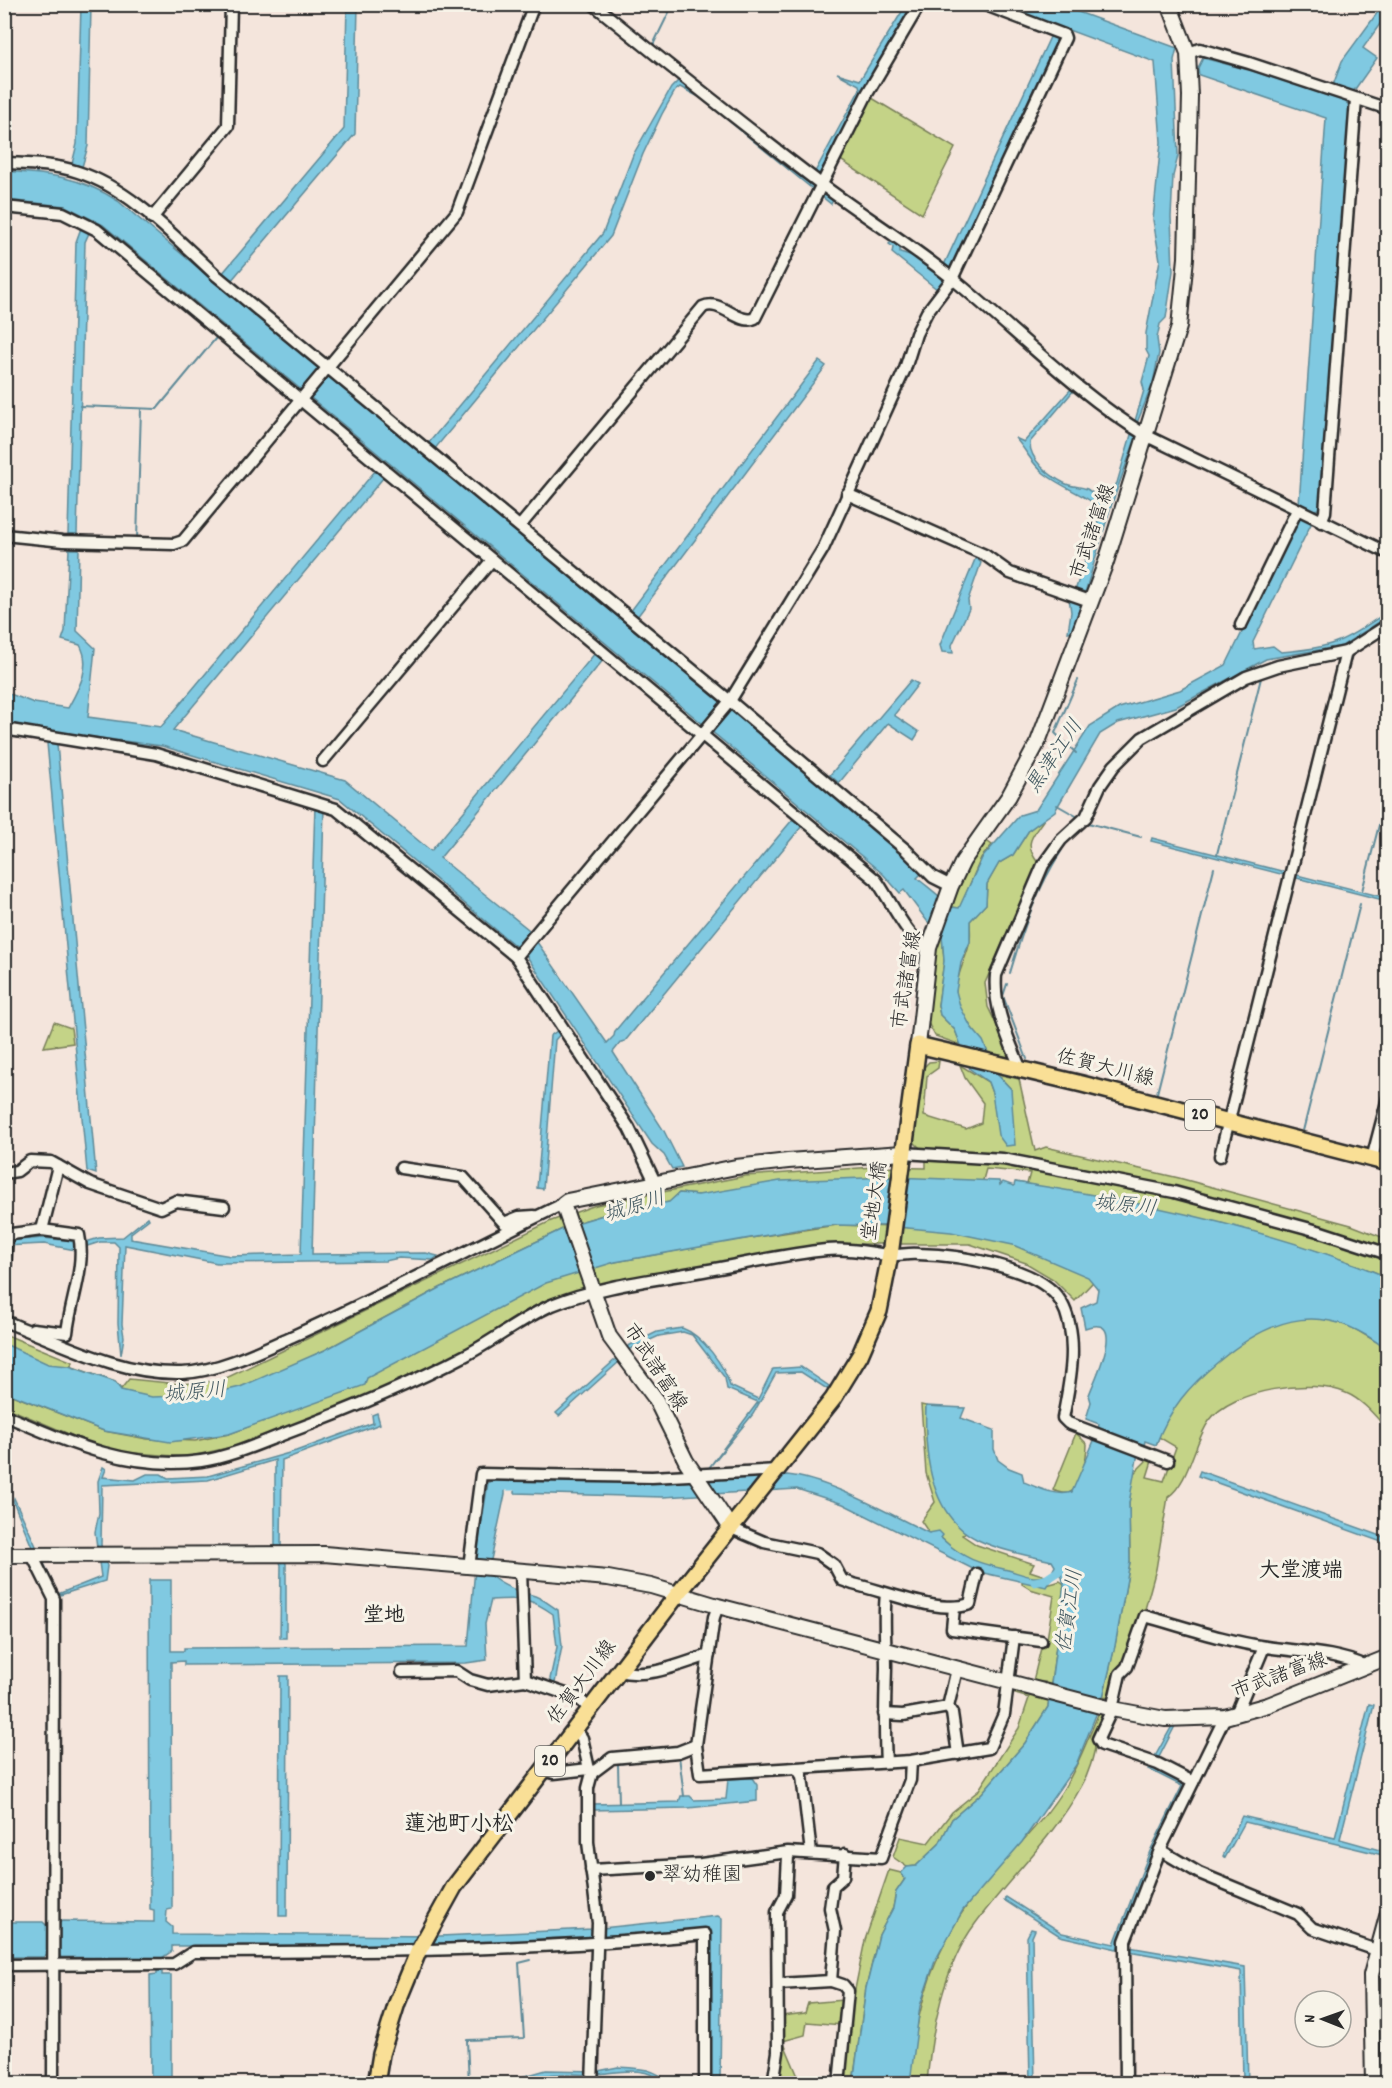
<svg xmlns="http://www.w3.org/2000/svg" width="1392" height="2088" viewBox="0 0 1392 2088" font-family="Dekko,'Klee One',sans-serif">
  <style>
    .green { fill: #c4d387; stroke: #787f59; stroke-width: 1.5 }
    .water { fill: #80c9e1; stroke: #5e8a98; stroke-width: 1.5 }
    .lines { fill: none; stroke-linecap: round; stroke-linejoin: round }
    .stream { stroke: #5e8a98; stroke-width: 2 }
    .canal { stroke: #80c9e1; stroke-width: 9 }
    .street-casing { stroke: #2b2b2b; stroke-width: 15 }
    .secondary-casing { stroke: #2b2b2b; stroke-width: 18 }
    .primary-casing { stroke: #2b2b2b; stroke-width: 20 }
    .street { stroke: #f7f3e8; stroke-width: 10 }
    .secondary { stroke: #f7f3e8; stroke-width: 14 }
    .primary { stroke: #f9df96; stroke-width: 15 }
    .poi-dot { fill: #2b2b2b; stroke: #f7f3e8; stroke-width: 2 }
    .labels { text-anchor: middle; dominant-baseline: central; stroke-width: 6; stroke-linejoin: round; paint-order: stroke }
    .shield { fill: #f7f3e8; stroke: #686764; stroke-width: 1.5 }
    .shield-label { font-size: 18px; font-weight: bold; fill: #2b2b2b }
    .street-label { font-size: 20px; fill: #2b2b2b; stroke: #f7f3e8 }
    .poi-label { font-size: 20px; fill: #2b2b2b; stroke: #f7f3e8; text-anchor: start }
    .water-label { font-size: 21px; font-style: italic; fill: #445a62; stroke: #f7f3e8 }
    .neighbourhood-label { font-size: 21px; font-weight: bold; fill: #2b2b2b; stroke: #f7f3e8 }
    .quarter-label { font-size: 22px; font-weight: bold; fill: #2b2b2b; stroke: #f7f3e8 }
  </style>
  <rect width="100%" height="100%" fill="#f4e5dc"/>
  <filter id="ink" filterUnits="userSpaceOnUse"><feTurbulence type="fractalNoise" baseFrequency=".0167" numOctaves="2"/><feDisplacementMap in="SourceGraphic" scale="12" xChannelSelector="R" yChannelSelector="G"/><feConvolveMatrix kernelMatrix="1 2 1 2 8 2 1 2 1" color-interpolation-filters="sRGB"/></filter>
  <g filter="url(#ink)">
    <g class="green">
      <path d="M872,98l83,50 -33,66 -83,-55z"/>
      <path d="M1044,819c-12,18 -21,24 -6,44l-53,120 3,24 23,48 -3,2 -20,-4c-9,-20 -32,-38 -32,-62 0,-18 12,-34 14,-51 1,-6 0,-12 0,-19l16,-17 1,-20 12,-21 14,-8 16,-25z"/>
      <path d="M985,840l7,5 -11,13 -21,50 -9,-1 15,-36z"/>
      <path d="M942,934l2,27 -6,44 2,10 15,15 6,15 -26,-9 -10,-19 9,-62z"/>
      <path d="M54,1022l17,6 2,15 -29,4z"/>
      <path d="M939,1061l-1,7 -11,8 -3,40 42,13 15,-6 2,-20 -18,-25 -5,-13 28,17 4,11 19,-4 -14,-15 22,5 16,72 11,-4 133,31 172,47 36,14v38c-118,-49 -247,-71 -372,-95l12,2 3,-11 -44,-4 -3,11 5,5 -290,10 -19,-2 -9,9 -60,11 -37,11 -133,64 -115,62 -85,41 -95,14 -140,-54 -1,-17 69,28 -3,4 45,16 6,7 8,-10 51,5 40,-3 331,-160 45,-16 149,-29 129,-9 52,1v-7l77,1 1,-7 -84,-7 -7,-7 10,-73 6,-6z"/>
      <path d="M837,1225l85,3 181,15 -5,54v-8l-5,-7 -18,19 -22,-22 -27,-16 -56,-19h-141l-199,36 -78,18 -90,54 -110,52 -116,42 -49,11 -78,-6 -104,-44 -1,-15 100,39 43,8 48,2 34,-7 123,-46 40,-32 196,-95 27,1 115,-21z"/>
      <path d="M1276,1316h57l54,32v81c-11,-12 -24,-29 -41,-36 -34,-15 -114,-4 -137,28 -16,23 -19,60 -41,76l-12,72 -12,44 -35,85 -6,-1 12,-52 15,-83 -1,-59 4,-29 14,-14 5,1 -5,16 17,4 12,-34 -17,-10 -3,8 12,-52z"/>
      <path d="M921,1405l5,1c-2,43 6,95 40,126l-4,3 15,10 57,19 -4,7 15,5 -10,3 -54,-14 -21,-10 -19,-17 -12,-5 -8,-12 14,-19 -9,-29z"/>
      <path d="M1076,1433l11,11c0,11 -6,46 -19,49 -5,1 -10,-1 -15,-3z"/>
      <path d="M1022,1580c16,6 22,7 38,1l4,3 -16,123 -23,36 -43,50 -30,26 -13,25 -23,22 -9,1 -14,-10 7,-20 28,6 24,-31 26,-21 41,-63 10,-30 -17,-5 2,-3 27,5 4,-13 -12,-1 8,-33 5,-3 8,-49 -24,-7 -8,-5z"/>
      <path d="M1099,1712l5,2c-9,25 -9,49 -23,73 -28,51 -71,90 -106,137 -31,41 -44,109 -48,159l-17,1c4,-75 26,-145 75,-202 28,-32 61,-62 82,-99 13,-22 22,-47 32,-71z"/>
      <path d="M889,1870l12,3 4,6 -9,13 -3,16 -14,27 -13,53 -13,95 -9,1 9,-85 12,-59z"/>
      <path d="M843,2000l-1,25 -35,-3 -2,13 -22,6 14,33 -4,9 -14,1 3,-68 23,-3 3,-10z"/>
    </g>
    <g class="water">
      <path d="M81,5h10l-3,141 -6,21 -10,-3 5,-20z"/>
      <path d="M347,5h11l-3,129 -124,147 -9,-7 122,-145z"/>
      <path d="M906,5h9l-38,59 -63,120 20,14 -3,6 -132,-107 -19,-10 -5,4 -13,23 -19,40 -32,82 -178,215 -6,-6 176,-212 30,-78 38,-67 9,-9 130,102 50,-92 -1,-4 -22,-12 23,7z"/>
      <path d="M1001,5h58l118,43 -3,12 4,96 -5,20 -2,41 2,54 -7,47 -6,6 -3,14 2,15 -6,30 -16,40 -2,17 -25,69 -25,84 -6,7 2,3 -8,28 -5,1 3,-20 -2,-14 4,-1 29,-88c-18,-15 -39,-21 -57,-35 -14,-10 -19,-25 -30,-36l9,4 47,-53 3,1 -44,52c-1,18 19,33 34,41 7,4 15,3 23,6 8,5 10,10 19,11l11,-17 27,-93 -2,-8 7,-26 -3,-6v-17l14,-73 -7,-40 8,-78 -6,-80z"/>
      <path d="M1383,5h4v9l-24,34 14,10 -24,34 -4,1 -3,9 4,6 -30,401 -7,1 -2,14 -58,118 1,7 19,-3 8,6c54,-4 62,-11 106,-40v5l-45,29 -76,13 -90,48 -58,16 -18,11 -45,77 -26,19 -16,25 -14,8 -12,21 -1,20 -16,17v21l-9,21 -5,28 4,15 11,21 12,14 14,33 14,15 4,56 -9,1 -8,-11 -6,-42 -4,-11 -18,-13 -15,-39 -15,-15 -2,-10 6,-44 -2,-27 -15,-13 -23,-31 -4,3 -17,-19 -780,-649 -38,-19 -60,-6 -1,-29c46,3 75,5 114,30l783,651 21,21 -5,5c12,10 23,18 34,29l8,1 23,-50 38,-43 16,-5 54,-84 29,-18 61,-18 46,-25 73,-149 4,-10 -4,-2 27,-386 -127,-43 -1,-7 5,-10 50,13 76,25 13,-35z"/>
      <path d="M1051,35l7,3 -108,230 -6,-3z"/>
      <path d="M81,228l8,5 -4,9 -8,292h-9l8,-292z"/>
      <path d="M893,240l7,6v6l13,4 32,22v4l-7,8 -46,-37 1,-6 -4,-3z"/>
      <path d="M819,361l7,5 -189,251 -7,-5z"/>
      <path d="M375,471l8,7 -210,252 172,50 86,71 165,-199 8,7 -164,199 88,71 79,114 7,-7 1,-5 178,-212 9,7 -177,215 -4,1 -8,10 51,79 18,36 -10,2 -8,-14 -12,-11 -126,-189 -186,-156 -178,-53 -108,-14 -49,-10v-30l29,11 34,5c11,-20 24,-42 12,-63l-18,-5 3,-9 4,-82h10l-2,82 18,17 -7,69 73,10z"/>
      <path d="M976,557l5,6 -13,37 1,9 -17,36 1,8 -11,-1 -2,-7z"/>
      <path d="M911,680l7,4 -24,31 25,17 -5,8 -26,-17 -49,60 -9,-8z"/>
      <path d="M47,743l10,1 39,430 -9,-3z"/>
      <path d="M315,805l9,2 -12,447 114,-1 12,3 -5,4 -34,-2 -14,3 -168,2 -92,-18 -3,79 2,13 -3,18 -3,-32 1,-76 -5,-5h-14l-25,8 -31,-6 -39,2v-5l38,-3 43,4 13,-4 24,-1 25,-20 1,2 -18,14v6l100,17 70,-2z"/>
      <path d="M1152,838l235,60v3l-236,-60z"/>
      <path d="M560,1029l2,3 -7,8 -12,149 -6,-1 13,-152z"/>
      <path d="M893,1177l106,4 1,4 3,-3 11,4 1,-4c121,18 259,48 372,95v73c-60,-49 -113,-36 -169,12 -29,24 -49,47 -62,83l-11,-4 -1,4 -46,-14 1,-7 -13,-5 5,-17 -2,-7c4,-13 41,-83 -4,-67l-4,-20 15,-7 2,-12 -10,-12 -75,-32 -62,-13 -64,-6 -50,-1 -30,3 -192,34 -69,21 -179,95 -2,7 -136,49 -59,8 -66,-11 -99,-39v-48l43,20 21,2 46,16 6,8 31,7 54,-2 34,-8 85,-37 115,-62 133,-64 37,-11 59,-11 10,-9 19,2 82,-14z"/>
      <path d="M682,1328c20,7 43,38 48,58l28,13 15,-30 28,-2 28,19 -2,3 -26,-17 -25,1 -23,41 -45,55 50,-67 -31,-13 -2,-11 -33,-43 -9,-3 -24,4 -31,14 -4,-2 33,-16z"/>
      <path d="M617,1358l3,3 -61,55 -3,-3z"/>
      <path d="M926,1406l39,2 -4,10 33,12v19l4,11 11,8 13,5 2,9c14,6 34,15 48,10l24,-56 42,17 -9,50 1,59 -15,84 -12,51 -27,68 -54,77 -59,68 -28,51 -15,45 -10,77 -57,1 13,-96 13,-53 14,-27 3,-16 9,-13 -4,-6 6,-6 9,-1 23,-22 13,-25 30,-26 43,-50 23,-36 16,-123 -3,-10 -4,2 -4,-6 2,-4 -3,-5c-23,-5 -53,-11 -74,-21 -49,-24 -54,-87 -52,-134z"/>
      <path d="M377,1413l3,11 -98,36 -1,87 5,17v74h-6l1,-73 -6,-17v-88l-67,20 -106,5 -1,60 6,21 -2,15 -48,15 -25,-49 -19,-46 1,-3 44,96 43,-17 -6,-45 4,-19 -1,-32 5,-14 3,2 -3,8 32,3 12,-6h14l7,4 40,-2 88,-25 77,-28 -1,-8z"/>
      <path d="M1200,1471l187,67v6l-189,-68z"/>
      <path d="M787,1475c42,4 102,39 142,58l10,-2 4,4 -2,3c24,22 37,25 67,32 14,4 23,9 37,6l4,6 -3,5 -67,-15 -136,-68 -46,-15 -134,8 -148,-4 1,-14 147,4z"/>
      <path d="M494,1478h11v16l-17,80c16,13 25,15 44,21 9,2 18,10 26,15l4,36 -7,37h-3l-2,-4 7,-32 -4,-33c-25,-18 -32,-15 -62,-14l-6,24 2,36 -21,3 -282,2v-4l-13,1 1,247 -5,1 -1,12 6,5v7l268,2 152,-7 126,-13 4,3 -2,164h-11l2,-153 -3,-2 -116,11 -156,6 -264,1v5l-10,7v17h9v109l-20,-1 -1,-108 7,-1v-16l-96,-1 -3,-3h-11l-4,3h-38v-35h38l4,4 10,-1 5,-4 92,1v-12l-4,-1 -1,-329h22v71h13v-3l284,-2 8,-88 12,-75z"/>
      <path d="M280,1676h8l-1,240h-8z"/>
      <path d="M1369,1704l5,1 -34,134 47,13v4l-142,-34 -20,36 -2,-2 19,-40 93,22z"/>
      <path d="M1172,1726h3l-21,41 33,17 -33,69 -37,96 -57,-13 -56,-36 2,-3 56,36 52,11 36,-93 32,-65 -34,-17z"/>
      <path d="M752,1778l5,7v16l-69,7 -95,2v-6l86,-2 2,-6h9l4,4 32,-1 2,-20z"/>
      <path d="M1031,1929l4,1 -3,7 3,147 -5,-1 -3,-146z"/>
      <path d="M1129,1947l116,20 3,116h-5l-2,-112 -112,-20z"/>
      <path d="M618,2067c20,1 37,1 51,16h-5c-18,-18 -44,-11 -66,-9 -13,2 -25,-1 -38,0 -21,0 -41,9 -63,10l49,-14 52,1z"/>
    </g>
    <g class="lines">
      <g class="stream">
        <path d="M652,47l21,-43"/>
        <path d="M80,406l77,3 59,-71"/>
        <path d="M137,539l4,-130"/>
        <path d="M1076,753l-21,-20 23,-53"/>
        <path d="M1057,805l21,12"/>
        <path d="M1081,828l7,-5 53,14"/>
        <path d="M1217,854l44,-176"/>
        <path d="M1362,891l26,-101"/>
        <path d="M1010,973c13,-44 27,-85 52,-123"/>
        <path d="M1007,984l-4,12 24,63"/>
        <path d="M1157,1093l57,-225"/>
        <path d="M1303,1131l57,-227"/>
        <path d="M679,1756l5,40"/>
        <path d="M619,1803l-1,-39 23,-3"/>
        <path d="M542,2079l1,5"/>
        <path d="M469,2084l-2,-44 57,-2 -5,-75 12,-3"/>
      </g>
      <g class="canal">
        <path d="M496,1489v-3h31"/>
        <path d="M1035,1582l12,-3 18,-12"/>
      </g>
      <g class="street-casing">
        <g id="street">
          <path d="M593,4c74,60 148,119 224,177 45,34 93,63 136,98 65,53 122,113 194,157l241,117"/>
          <path d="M1188,53l12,-4 49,14 139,46"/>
          <path d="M4,163c25,1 50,1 74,9 54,17 98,67 139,104l513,425 176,149 27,27 18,9"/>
          <path d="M4,207l59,6 34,17 779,650c13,17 33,63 53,68"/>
          <path d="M152,218l76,-92 3,-122"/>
          <path d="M847,494l138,61 25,18 80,28"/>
          <path d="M1321,522l4,-10 31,-413"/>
          <path d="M520,526l183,-219c17,-9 36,19 52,11l112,-224 53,-90"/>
          <path d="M4,535l59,6 111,3 9,-3 274,-329 77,-208"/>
          <path d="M1241,625l56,-115"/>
          <path d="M4,729l152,25 180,55 180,148 113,171 26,54"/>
          <path d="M323,761l169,-201"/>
          <path d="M516,957l214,-256 93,-152 82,-180 11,-35 11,-22 25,-33 113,-241 -1,-3 -81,-31"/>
          <path d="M1021,1070c-12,-31 -28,-61 -25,-95l47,-110 18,-25 25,-23 14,-31 14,-20 28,-28 104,-61 32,-11 68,-14 42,-27"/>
          <path d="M903,1153l100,6 171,33 144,39 70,23"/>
          <path d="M1220,1156l126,-504"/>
          <path d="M1372,1159l16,-61"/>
          <path d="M401,1168l62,9 41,46 15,-6 15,-1"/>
          <path d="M4,1173l13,-2 13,-10 21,1 39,22 71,24 15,-7 48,6"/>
          <path d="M42,1230l16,-64"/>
          <path d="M4,1235l38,-5 37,5c7,32 -9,67 -12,98l-34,-4"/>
          <path d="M4,1286l3,-51"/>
          <path d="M4,1321c58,22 115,54 178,52 35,-1 80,-23 111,-37 92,-41 180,-89 270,-132"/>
          <path d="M4,1415c63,27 127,56 197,46 28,-4 57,-17 83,-27 62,-23 123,-48 182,-79 29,-15 56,-37 86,-50 47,-19 101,-25 151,-34 41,-7 82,-17 123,-21 21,-2 41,2 61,5 11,1 21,-2 31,-1 39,1 122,12 143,48 19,33 9,81 2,116l5,5 100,38"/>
          <path d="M731,1528l33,14 53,11 17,12 8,15 11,4c32,7 87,31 117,20l7,-30"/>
          <path d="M32,1555l22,44 -1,485"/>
          <path d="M469,1567l12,-93 171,3 126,-7"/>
          <path d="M521,1571l4,109 53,18 12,11"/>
          <path d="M718,1606l-4,11 -18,128 4,29 211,-13 78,-13 15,-34 10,-77"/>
          <path d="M954,1608l-2,21 89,12"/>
          <path d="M957,1669l-9,38 4,6 6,41"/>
          <path d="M618,1671c31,8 62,-7 91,-16"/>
          <path d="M402,1672l54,-1 14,9 18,5 37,-5"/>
          <path d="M884,1714l19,1 45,-8"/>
          <path d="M1236,1714l28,-67"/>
          <path d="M575,1729l7,9 7,31"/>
          <path d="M886,1762c-2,-31 -1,-62 0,-94 0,-25 -3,-48 0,-74"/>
          <path d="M543,1770l11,3 35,-4 3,4"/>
          <path d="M798,1770l4,6 9,77"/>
          <path d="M1193,1782l-35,-18 -56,-19 -4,-6 14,-30 8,-35 7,-7 18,-51c40,11 80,25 121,31 34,5 68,5 100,19"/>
          <path d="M1160,1850l39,23 99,41 14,14 76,26"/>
          <path d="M591,1870l110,-6 87,-12 93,6 29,-78 1,-19"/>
          <path d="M4,1965l170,-1 19,-12c171,0 341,-1 512,-18v150"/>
          <path d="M831,1981l12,4 5,6 -9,93"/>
          <path d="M778,1984l53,-3 4,-50 -5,-23 3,-22 10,-9 2,-23"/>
          <path d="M592,2084l6,-161 -10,-81v-54l4,-15 20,-15 66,-6 18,-7"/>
          <path d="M773,2084l5,-32 -1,-140 9,-17 2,-39"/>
          <path d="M1126,2084l-1,-143 35,-91 65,-133"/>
        </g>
      </g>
      <g class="secondary-casing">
        <g id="secondary">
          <path d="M918,1045l11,-97 22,-62 12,-25 46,-65 29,-54 68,-180 73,-235 7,-69 4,-162 -2,-43 -19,-49"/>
          <path d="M731,1528l-45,-67 -31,-63 -46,-62 -46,-132 4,-3 169,-34 52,-6 115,-8"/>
          <path d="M4,1555l320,-1 284,24 43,8 67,20 394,103 53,10 60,-2 43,-12 120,-48"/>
          <path d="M1373,2084l-2,-109 17,-62"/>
        </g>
      </g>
      <g class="primary-casing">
        <path id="primary" d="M376,2084l5,-30 16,-51 21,-51 36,-65 224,-293 155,-195 27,-44 19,-44 11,-56 28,-210 164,39 306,79"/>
      </g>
      <use href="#street" class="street"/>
      <use href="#secondary" class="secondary"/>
      <use href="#primary" class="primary"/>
    </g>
  </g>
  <circle class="poi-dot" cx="650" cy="1876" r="6"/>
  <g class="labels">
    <g class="shield">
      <rect x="1185" y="1100" width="30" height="30" rx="4.5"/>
      <rect x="535" y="1746" width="30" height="30" rx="4.5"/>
    </g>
    <g class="shield-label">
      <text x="1200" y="1115">20</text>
      <text x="550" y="1761">20</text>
    </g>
    <g class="street-label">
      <text transform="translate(1094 532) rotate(-71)">市武諸富線</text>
      <text transform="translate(908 980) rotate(-81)">市武諸富線</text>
      <text transform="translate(1105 1069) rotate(14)">佐賀大川線</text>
      <text transform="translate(876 1201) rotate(-82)">堂地大橋</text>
      <text transform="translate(654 1368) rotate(57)">市武諸富線</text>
      <text transform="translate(1280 1677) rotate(-20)">市武諸富線</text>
      <text transform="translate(583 1683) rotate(-53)">佐賀大川線</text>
    </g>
    <g class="poi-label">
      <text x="662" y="1876">翠幼稚園</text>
    </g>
    <g class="water-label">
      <text transform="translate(1056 757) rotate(-56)">黒津江川</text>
      <text transform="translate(1125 1207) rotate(7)">城原川</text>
      <text transform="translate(635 1208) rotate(-17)">城原川</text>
      <text transform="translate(195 1394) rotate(-5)">城原川</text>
      <text transform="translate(1071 1611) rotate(-82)">佐賀江川</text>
    </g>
    <g class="neighbourhood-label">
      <text x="1301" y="1572">大堂渡端</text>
      <text x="384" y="1617">堂地</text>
    </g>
    <g class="quarter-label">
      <text x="459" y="1825">蓮池町小松</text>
    </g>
  </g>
  <rect width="1392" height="2088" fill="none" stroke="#f7f3e8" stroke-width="24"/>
  <rect x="12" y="12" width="1368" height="2064" fill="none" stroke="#2b2b2b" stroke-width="2" filter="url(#ink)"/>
  <g transform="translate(1323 2019) rotate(271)"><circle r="28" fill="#f7f3e8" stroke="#a5a39c" stroke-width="1.5"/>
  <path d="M0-4.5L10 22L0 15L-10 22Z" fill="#2b2b2b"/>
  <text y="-9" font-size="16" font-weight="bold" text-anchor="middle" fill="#2b2b2b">N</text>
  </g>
</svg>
